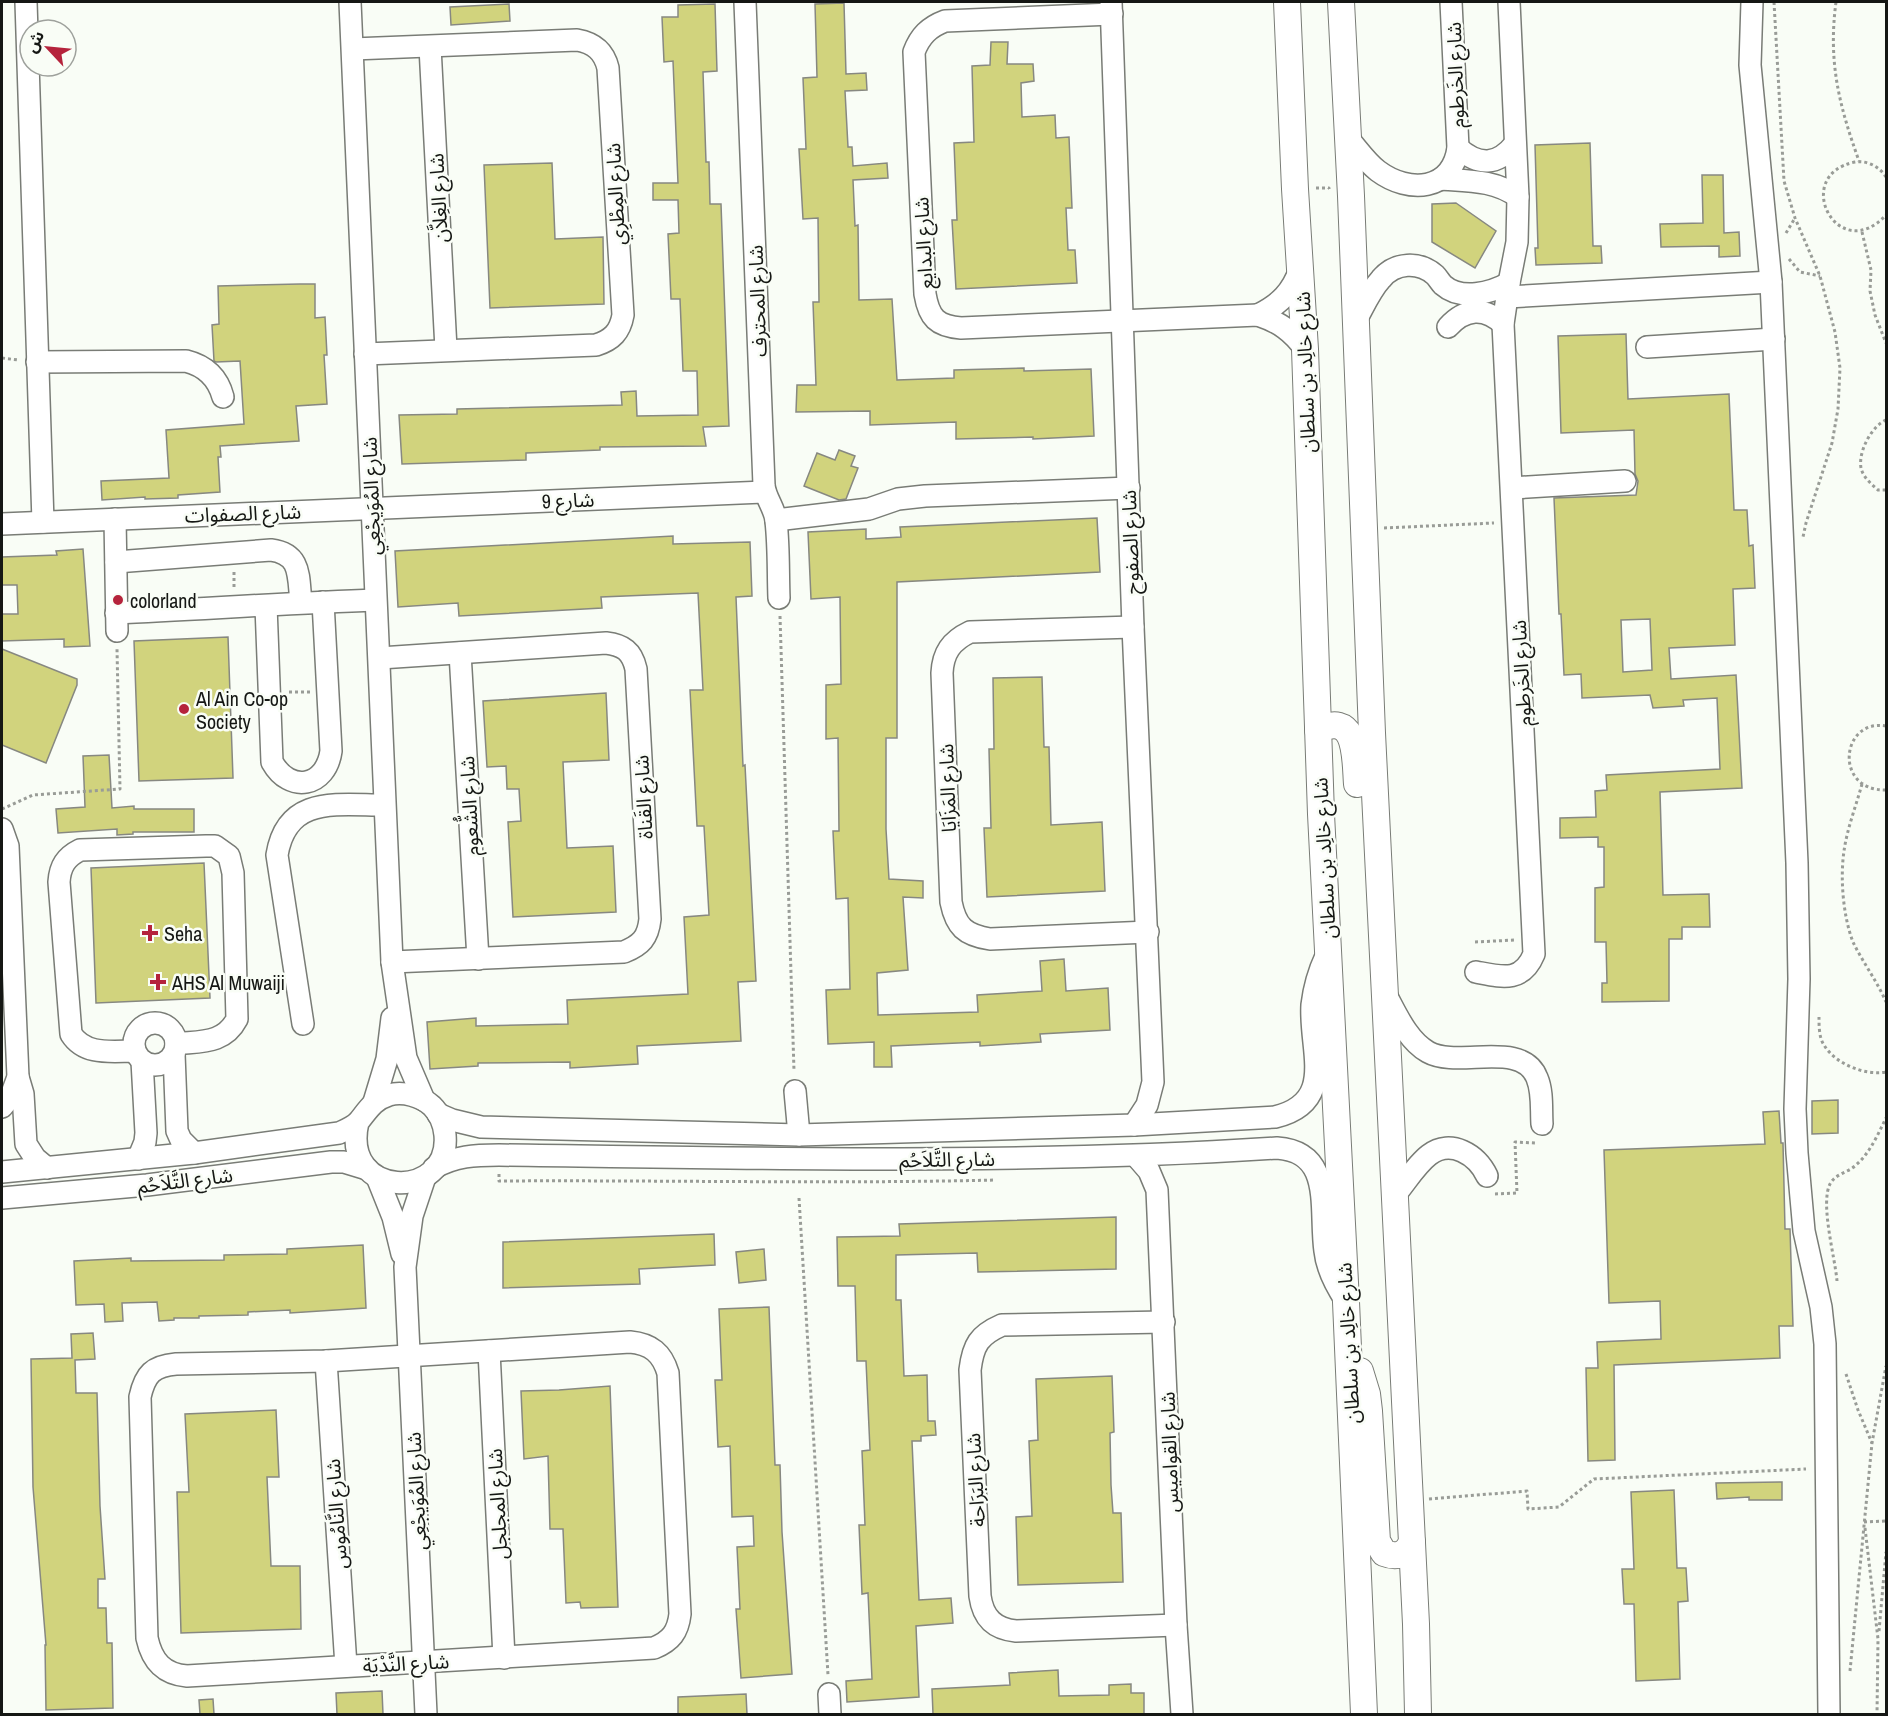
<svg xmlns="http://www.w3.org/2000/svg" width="1888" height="1716" viewBox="0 0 1888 1716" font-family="'Archivo Narrow','Noto Sans Arabic',sans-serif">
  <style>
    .building { fill: #d1d37d; stroke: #878881; stroke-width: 1.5; fill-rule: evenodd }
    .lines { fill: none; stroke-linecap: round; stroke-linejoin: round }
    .minor-casing { stroke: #797c76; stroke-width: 24 }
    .major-casing { stroke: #797c76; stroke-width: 28 }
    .path { stroke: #999c97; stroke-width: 3; stroke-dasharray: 3 3; stroke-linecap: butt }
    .minor { stroke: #fff; stroke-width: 21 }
    .major { stroke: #fff; stroke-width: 26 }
    .poi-dot { fill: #b5233c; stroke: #f9fdf6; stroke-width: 2 }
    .labels { text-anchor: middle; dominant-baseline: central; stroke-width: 5; stroke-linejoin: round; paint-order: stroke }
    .street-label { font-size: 20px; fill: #151714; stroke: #f9fdf6 }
    .poi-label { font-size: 20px; fill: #151714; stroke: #f9fdf6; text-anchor: start }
  </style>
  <rect width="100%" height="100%" fill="#f9fdf6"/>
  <g class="building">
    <path d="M844,3l2,71 20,-1 1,17 -22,1 3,56h4l1,19 34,-3 1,15 -35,2 2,46 3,-1 1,75 33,-1 5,81 57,-2v-8l70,-2v3l67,-2 3,67 -61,3v-2l-77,2v-17l-86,3v-14l-74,1 1,-27h19l-3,-83h6l-1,-84 -15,1 -4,-70h7l-3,-71 14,-1 -2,-73z"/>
    <path d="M509,4l1,17 -59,4 -1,-18z"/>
    <path d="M715,4l2,67 -14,1 3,90h3l1,42h11l8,222 -26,1 3,19 -106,1v3l-74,3v7l-124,4 -3,-49 58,-1v-5l165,-4 -1,-13 15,-1 1,25 61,-1 -1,-44h-14l-3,-72h-9l-3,-65 11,-1 -1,-33h-25v-17h25l-5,-122 -9,1 -2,-45h16v-12z"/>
    <path d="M991,42h17l-1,22h26l1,17 -13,2 1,34 33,-2 1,23 13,-1 3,71h-6l2,42h7l2,33 -121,6 -4,-69h5l-3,-77 20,-1 -2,-76 18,-1z"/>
    <path d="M1590,143l3,103h8l1,17 -66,2 -1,-17h3l-3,-103z"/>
    <path d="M552,163l3,76 48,-2 1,67 -114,4 -6,-143z"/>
    <path d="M1702,175h21l1,58 15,-1 1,24 -21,1v-11l-58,1 -1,-23 43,-1z"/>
    <path d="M1456,203l40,28 -21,37 -43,-26v-38z"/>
    <path d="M300,284h15v34l10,-1 2,38h-3l3,49 -31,2 3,35 -79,5 1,11h-3l2,35 -42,3v3l-33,1v-2l-43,3 -1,-19 68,-3 -3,-48 78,-6 -4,-63 -24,1 -2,-1 -2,-36 7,-1 -1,-38z"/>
    <path d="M1626,334l2,65 101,-5 5,116h13l2,36 4,-1 2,43 -22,1 2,56 -66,3 2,31 65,-4 6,113 -82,4 3,103 46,-1 1,33h-28v12h-13v62l-67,1v-19h5l-1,-41h-11v-54l9,-1v-40h-6v-10l-38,1v-20l36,-1 -1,-26 12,-1 -1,-15 114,-6 -3,-71 -34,2 1,6 -31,2 -3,-13 -68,3 -1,-24 -17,1 -3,-61h-2l-5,-116 82,-3 2,-14 -3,-7 -1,-44 -73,3 -3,-97zM1650,619l2,51 -29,2 -2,-52z"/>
    <path d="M839,450l16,6 -4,10 7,2 -12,31 -7,1 -35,-14 13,-33 18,7z"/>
    <path d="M1097,518l3,54 -203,10v156h-11v91l3,50 34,2v17l-20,-1 5,73 -31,3 1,42 100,-3 -1,-17 65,-4 -2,-30 24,-2 2,32 42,-3 2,42 -70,4 1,8 -61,4v-4l-89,4 1,21h-18v-25l-46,2 -2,-54 24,-1 -2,-91 -12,1 -3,-68h6l-1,-93 -12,1v-54l15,-1 -1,-87 -29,2 -3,-67 58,-3v10l35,-2 -1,-10z"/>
    <path d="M673,536v8l77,-2 2,54 -16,1 7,169 2,-1 11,216 -18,1 3,59 -104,5 1,18 -68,4v-6l-92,1v3l-48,3 -3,-47 49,-4v8l92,-2 -1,-24 121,-6 -4,-77 25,-2 -5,-89h-7l-7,-136h13l-5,-97 -97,4 1,11 -143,8 -1,-13 -60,4 -3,-56z"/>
    <path d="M83,549l7,97 -26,1v-8l-62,2v-27h16l-1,-29h-15v-28l55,-2 -1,-4z"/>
    <path d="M228,637l5,141 -94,3 -5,-140z"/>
    <path d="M2,649l75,30v6l-31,78 -44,-18z"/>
    <path d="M1042,677l2,70h5l2,78 51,-3 3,69 -118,6 -3,-69h7l-2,-79h5l-1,-71z"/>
    <path d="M606,693l3,67 -46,2 4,86 46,-2 3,66 -103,5 -5,-95 13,-1 -2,-32h-12l-1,-23 -19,1 -4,-66z"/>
    <path d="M109,755l3,53 22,-2v3h60v23h-61v2l-16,1v-6l-59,4 -2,-24 29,-2 -2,-51z"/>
    <path d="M204,863l6,135 -114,5 -5,-135z"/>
    <path d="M1838,1100v33l-26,1v-33z"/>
    <path d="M1779,1111l2,32h2l2,86h5l3,97h-14l1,32 -166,7 1,95 -27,1 -2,-93h12l-1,-26 64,-3 -1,-38 -51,2 -5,-153 161,-6 -2,-32z"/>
    <path d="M1116,1217v52l-138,3 -1,-19 -81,2v45h5l3,76 23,-1 1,46h7l1,14 -15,1v5h-9l7,159 32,-2 2,25 -37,3 3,71 -72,5 -1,-21 26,-2 -4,-86 -6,1 -3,-69h6l-3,-74 8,-1 -4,-89h-9l-2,-75h-17l-1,-49 63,-1 -1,-12z"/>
    <path d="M714,1234l1,31 -76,4 1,15 -137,4v-46z"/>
    <path d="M363,1245l3,63 -76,5v-3l-42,2v3l-49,1v2h-25v2l-15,1 -2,-19 -35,1 1,18 -18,1 -1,-18 -28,1 -2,-44 57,-3v3l93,-1v-5l63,-1v-5z"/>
    <path d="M764,1249l2,31 -27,3 -3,-31z"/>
    <path d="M769,1307l6,158h5l2,67 10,142 -51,4 -5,-69h4l-3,-62 17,-1 -1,-30 -21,1 -2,-71 -12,1 -3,-67h7l-3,-71z"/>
    <path d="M93,1333l2,26 -20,1 1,33h21l3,113 5,73h-7v29h8l1,35h5l1,65 -67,2 -1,-65h1l-13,-158 -2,-128 41,-1 -1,-24z"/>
    <path d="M1112,1376l2,56 -4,1 1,52 2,28h8l2,69 -105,3 -2,-68 16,-1 -3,-75 9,-1 -2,-61z"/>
    <path d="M610,1386l8,221 -37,1 -1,-6 -14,1 -3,-74h-13l-2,-73 -24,3 -3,-68 38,-1z"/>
    <path d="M276,1410l3,67h-12l4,89h29l1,63 -120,4 -4,-141h12l-4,-78z"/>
    <path d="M1782,1482v18h-33v-3l-32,2 -1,-16z"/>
    <path d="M1674,1490l3,78h9l2,33 -10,1 2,77 -44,2 -2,-77h-10l-2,-35h12l-3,-77z"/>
    <path d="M1058,1670l1,26 50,-1v-10l22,-1v9h13v21h-211l-1,-25 78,-4 -1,-12z"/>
    <path d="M382,1691l1,23h-46l-1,-21z"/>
    <path d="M746,1694l1,20h-69v-17z"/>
    <path d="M213,1699l1,15h-14l-1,-14z"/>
  </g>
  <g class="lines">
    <g class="minor-casing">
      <g id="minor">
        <path d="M26,2l17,520"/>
        <path d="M350,2l42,960 14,96 18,42"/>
        <path d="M745,2l19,483c1,13 11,23 12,36 3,26 2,52 3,77"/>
        <path d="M1111,2l22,625 20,455 -6,23 -13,20"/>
        <path d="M1752,2l-2,63 21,217 26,581 2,116 -4,130 2,44 7,78 17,76 4,37 4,370"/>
        <path d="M1112,14l-167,7c-16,6 -25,15 -31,31l11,242c4,24 12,32 36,34l297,-13c21,7 34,16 47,34"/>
        <path d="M430,47l16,302"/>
        <path d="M353,49l224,-9c17,3 27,11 31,28l15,247c-3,17 -11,25 -27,30l-231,9"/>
        <path d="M1347,137c10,11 19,25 31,34 31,23 74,20 80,-23l-7,-146"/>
        <path d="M1458,148c21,18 39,18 57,-4"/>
        <path d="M1441,179c28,2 54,1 77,18"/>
        <path d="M1507,297l264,-15"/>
        <path d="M1258,315c22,-11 34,-23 42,-46"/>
        <path d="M1355,322c8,-14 15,-31 26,-43 14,-17 38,-18 54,-4 3,3 5,7 8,10 18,16 48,8 66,-2"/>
        <path d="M1448,327c17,-19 37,-20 55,-3"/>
        <path d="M1647,347l127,-8"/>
        <path d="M37,362l149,-1c20,5 32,17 37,36"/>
        <path d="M1512,488l113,-7"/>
        <path d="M115,519l2,112"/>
        <path d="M776,520l93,-11 29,-10 27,-3 204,-8"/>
        <path d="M2,524l763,-32"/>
        <path d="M116,562l155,-12c31,4 27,27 30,52"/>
        <path d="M266,606l6,156c18,32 54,25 59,-11l-8,-149"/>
        <path d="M116,613c87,-4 173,-10 259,-13"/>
        <path d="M1133,627l-163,5c-19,9 -27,21 -28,41l9,229c5,25 14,33 39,37l158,-7"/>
        <path d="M460,653l18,306"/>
        <path d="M380,658l226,-15c17,2 26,8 30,26l14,250c-2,19 -9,26 -26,33l-232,10"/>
        <path d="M2,829l6,17 10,231 -7,19 -9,11"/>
        <path d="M1476,972c26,5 46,11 58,-18l-31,-630 6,-41 8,-41 1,-45 -9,-195"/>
        <path d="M1385,993c11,20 22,47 43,59 30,17 94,-13 109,26 6,14 4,31 5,46"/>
        <circle cx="155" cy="1044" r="21"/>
        <path d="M303,1024l-26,-169c10,-60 60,-50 107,-50"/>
        <path d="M135,1051c-23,0 -50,5 -64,-17l-12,-152c1,-16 7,-25 21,-32l126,-4h9l14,10 4,17 4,146c-13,25 -36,22 -61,25"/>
        <path d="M174,1054l3,77 4,9 13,13"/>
        <path d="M18,1077l5,17 3,50 9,14 12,10"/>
        <path d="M795,1091l4,44"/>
        <path d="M374,1102l13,-43 5,-41"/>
        <path d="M438,1114l14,6 29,7 318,8 335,-10 141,-8c62,-15 34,-67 37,-112 2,-17 7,-34 14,-49"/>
        <path d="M1136,1156l13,15 8,19 19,435 6,89"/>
        <path d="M138,1159l7,-17 1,-9 -4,-72"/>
        <path d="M434,1168c21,-12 41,-13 65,-13 260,3 519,10 778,-7 57,4 42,61 48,103 2,19 11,35 21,50"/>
        <path d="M2,1172l192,-19 145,-20c7,-3 15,-6 20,-12 9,-11 14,-21 30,-26 14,-4 32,1 43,11 8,8 12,18 13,29 6,66 -105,65 -87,-13"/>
        <path d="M377,1177l16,40 9,37"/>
        <path d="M425,1177l-13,39 -7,51 21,447"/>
        <path d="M1395,1195c11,-13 21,-30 34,-40 22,-17 48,0 58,21"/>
        <path d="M2,1198l145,-13 184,-23h13l23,7"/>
        <path d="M1164,1322l-162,3c-23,10 -29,20 -32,45l10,226c3,22 15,33 36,35l160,-6"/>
        <path d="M630,1342c21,2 32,11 38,31l12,241c-2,18 -9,27 -26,34l-467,28c-24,-2 -35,-15 -40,-38l-7,-241c5,-23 13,-31 36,-33l150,-3z"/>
        <path d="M489,1351l15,307"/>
        <path d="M326,1361l20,305"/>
        <path d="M829,1694l1,20"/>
      </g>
    </g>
    <g class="major-casing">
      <g id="major">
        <path d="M1287,2l8,187 10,160 16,465 25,488 18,412"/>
        <path d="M1341,2l10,194 21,537 44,891 2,90"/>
        <path d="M1318,730c40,-20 37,29 39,54"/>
        <path d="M1360,1371l7,23 2,17 8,130 7,12c13,5 22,2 28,-11"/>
      </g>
    </g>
    <g class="path">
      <path d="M1774,2l10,179 11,37 25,58 15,56 5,36 -2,41 -6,34 -26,80 -3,14"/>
      <path d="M1836,2c-8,60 3,103 23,159"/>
      <path d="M1886,177c-6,-10 -19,-17 -31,-15 -65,13 -17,105 31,53"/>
      <path d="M1316,188h13v1"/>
      <path d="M1862,232l9,38 -1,21 5,24 11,28"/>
      <path d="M1786,233l9,-15"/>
      <path d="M1789,259l11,13 20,4"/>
      <path d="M2,358l16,2"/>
      <path d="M1886,420c-14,6 -28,31 -25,48 2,9 10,16 17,22h8"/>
      <path d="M1384,528l110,-5"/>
      <path d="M234,587v-15"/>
      <path d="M780,616l14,455"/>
      <path d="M289,692h21"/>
      <path d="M1886,726c-45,-8 -53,65 0,64"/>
      <path d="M1862,784c-6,22 -15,45 -18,67 -4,27 -1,65 9,91 9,19 24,39 33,60"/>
      <path d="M2,809l31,-14 87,-6 -3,-140"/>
      <path d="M1475,942l40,-2"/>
      <path d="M1819,1017c0,9 0,21 5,28 11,19 42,31 62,27"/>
      <path d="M499,1174v7c166,-1 331,3 497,-1"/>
      <path d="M1495,1194l22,-1 -2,-51 20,1"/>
      <path d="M799,1198l29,477"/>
      <path d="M1837,1281c-2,-24 -17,-77 -7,-97 6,-11 18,-11 26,-19 14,-12 22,-31 30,-47"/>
      <path d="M1846,1374l12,36 14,33"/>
      <path d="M1429,1499l98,-8 1,18 31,-2 35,-28 212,-10"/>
      <path d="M1864,1522l22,-1"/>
      <path d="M1865,1528l13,111 -1,75"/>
      <path d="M1879,1631l7,-79"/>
      <path d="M1850,1671l22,-228 14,-77"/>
    </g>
    <use href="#minor" class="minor"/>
    <use href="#major" class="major"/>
  </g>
  <g class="poi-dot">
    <circle cx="118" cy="600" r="6"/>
    <circle cx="184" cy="709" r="6"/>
    <path d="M147 924h6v6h6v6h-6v6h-6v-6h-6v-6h6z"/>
    <path d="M155 973h6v6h6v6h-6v6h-6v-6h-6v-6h6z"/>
  </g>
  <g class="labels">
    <g class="street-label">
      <text transform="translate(1455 75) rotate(-92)">شارع الخَرطوم</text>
      <text transform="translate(615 194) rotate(-93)">شارع المِطْرِي</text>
      <text transform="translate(438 198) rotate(-93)">شارع الغِلاَّن</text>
      <text transform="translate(923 243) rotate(-93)">شارع البدايع</text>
      <text transform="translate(757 301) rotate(-92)">شارع المحترف</text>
      <text transform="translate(1305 372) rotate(-92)">شارع خالِد بن سلطان</text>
      <text transform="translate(371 496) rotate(-92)">شارع المُوَيجْعِي</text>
      <text transform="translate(568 500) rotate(-2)">شارع 9</text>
      <text transform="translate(243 513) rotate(-2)">شارع الصفوات</text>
      <text transform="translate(1130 542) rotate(-92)">شارع الصفوح</text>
      <text transform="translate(1521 673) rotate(-93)">شارع الخَرطوم</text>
      <text transform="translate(947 788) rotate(-92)">شارع المَزَايَا</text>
      <text transform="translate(643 797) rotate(-93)">شارع القَناة</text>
      <text transform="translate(469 806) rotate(-93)">شارع الشُّعوم</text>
      <text transform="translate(1324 858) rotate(-93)">شارع خالِد بن سلطان</text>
      <text transform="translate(947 1159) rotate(-1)">شارع التَّلاَحُم</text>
      <text transform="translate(185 1180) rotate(-7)">شارع التَّلاَحُم</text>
      <text transform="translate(1348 1343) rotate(-93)">شارع خالِد بن سلطان</text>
      <text transform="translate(1169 1452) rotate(-92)">شارع القواميس</text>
      <text transform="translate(975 1480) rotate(-93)">شارع البَرَاحة</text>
      <text transform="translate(416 1491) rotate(-93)">شارع المُوَيجْعِي</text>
      <text transform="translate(497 1504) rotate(-93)">شارع المجلجل</text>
      <text transform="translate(336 1514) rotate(-94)">شارع النَّامُوس</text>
      <text transform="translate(406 1663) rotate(-3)">شارع النَّدْيَة</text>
    </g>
    <g class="poi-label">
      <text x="130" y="600">colorland</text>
      <text x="196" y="698">Al Ain Co-op<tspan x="196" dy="23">Society</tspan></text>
      <text x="164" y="933">Seha</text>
      <text x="172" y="982">AHS Al Muwaiji</text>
    </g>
  </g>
  <rect width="1888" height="1716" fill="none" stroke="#151714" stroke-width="6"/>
  <g transform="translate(48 48) rotate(296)"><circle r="28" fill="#f9fdf6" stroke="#9ea19c" stroke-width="1.5"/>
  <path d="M0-4.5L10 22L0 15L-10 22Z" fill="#b5233c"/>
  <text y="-9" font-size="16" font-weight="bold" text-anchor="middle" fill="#151714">ش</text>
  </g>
</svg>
